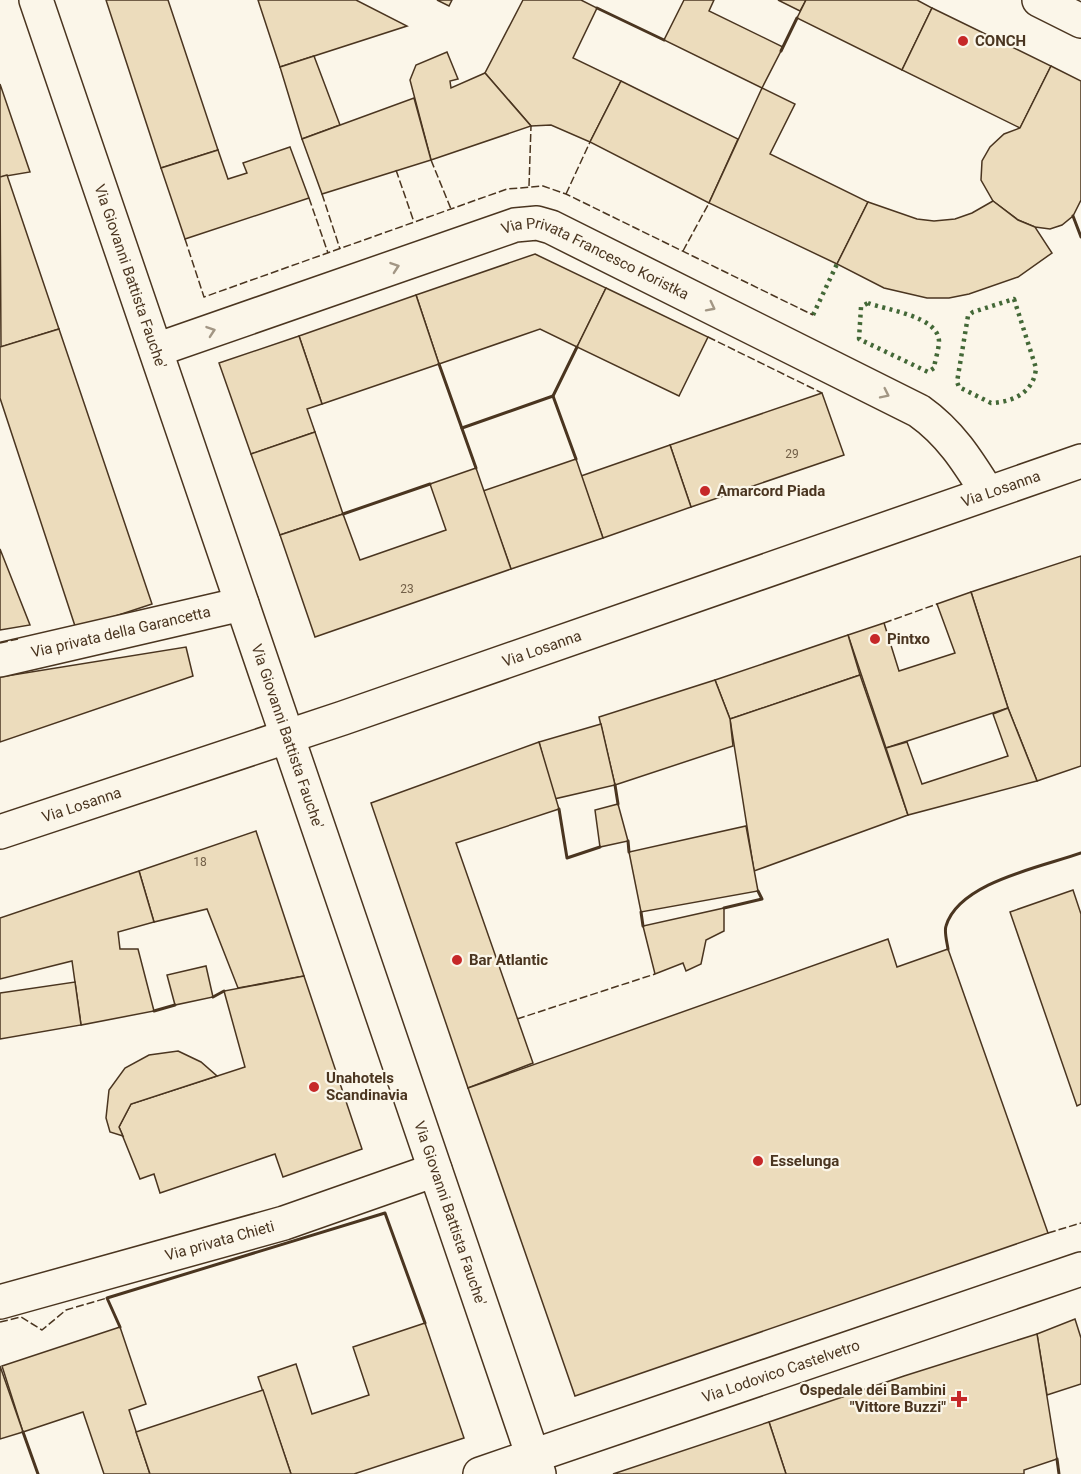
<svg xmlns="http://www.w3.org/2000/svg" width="1081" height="1474" viewBox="0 0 1081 1474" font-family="Roboto,sans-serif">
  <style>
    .building { fill: #ecdcbc; stroke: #4a3520; stroke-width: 1.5 }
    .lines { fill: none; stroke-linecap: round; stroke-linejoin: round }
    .minor-casing { stroke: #4a3520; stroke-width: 36 }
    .major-casing { stroke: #4a3520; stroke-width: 36 }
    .minor { stroke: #fbf6e9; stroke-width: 33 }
    .major { stroke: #fbf6e9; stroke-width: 33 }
    .hedge { stroke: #436837; stroke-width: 4.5; stroke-dasharray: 3 4.5; stroke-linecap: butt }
    .fence { stroke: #4a3520; stroke-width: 1.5; stroke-dasharray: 8 3; stroke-linecap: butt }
    .wall { stroke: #4a3520; stroke-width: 3 }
    .oneway { stroke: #a29684 }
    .poi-dot { fill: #c62828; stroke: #fbf6e9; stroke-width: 2 }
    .labels { text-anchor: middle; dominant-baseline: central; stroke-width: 4.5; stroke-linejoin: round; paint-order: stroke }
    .number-label { font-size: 12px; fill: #725f47 }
    .poi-label { font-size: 15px; font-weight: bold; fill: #4a3520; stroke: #fbf6e9; text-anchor: start }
    .street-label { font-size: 15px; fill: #4a3520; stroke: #fbf6e9 }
  </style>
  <rect width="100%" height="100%" fill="#fbf6e9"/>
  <g class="building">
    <path d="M106,0h62l50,150 -57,18z"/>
    <path d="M258,0h98l51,26 -127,41z"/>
    <path d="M437,0h15l-3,6z"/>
    <path d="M523,0h58l16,8 -24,50 48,23 -31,61 -39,-17 -20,1 -46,-53z"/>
    <path d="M684,0h30l-5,11 74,36 -21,41 -98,-48z"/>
    <path d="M778,0h28l-6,11z"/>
    <path d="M806,0h111l15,8 -30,62 -105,-52z"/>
    <path d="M932,8l119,58 -31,62 -118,-58z"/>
    <path d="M447,52l11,27 -8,2 1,7 34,-15 46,53 -100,34 -21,-80 6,-15z"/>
    <path d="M314,56l26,69 -38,14 -22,-72z"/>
    <path d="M1051,66l30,15v119l-8,16 -11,9 -12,4 -15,-2 -17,-7 -25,-19 -12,-21 1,-19 8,-14 14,-13 16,-6z"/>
    <path d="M621,81l117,58 -29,64 -119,-61z"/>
    <path d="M0,84l30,88 -30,5z"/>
    <path d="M762,88l33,16 -25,50 98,48 -31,62 -128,-61z"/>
    <path d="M414,98l17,62 -109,34 -20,-55z"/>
    <path d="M290,147l19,51 -124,41 -24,-71 57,-18 10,29 19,-6 -4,-10z"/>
    <path d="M7,175l52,154 -58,18 -1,-170z"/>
    <path d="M993,201l25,19 17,7 17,26 -34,24 -49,17 -20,4h-22l-43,-10 -47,-24 31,-62 49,17 17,2 21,-2 17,-6z"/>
    <path d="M535,254l71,34 -29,59 -37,-18 -101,35 -23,-69z"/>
    <path d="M606,288l102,49 -29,59 -102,-49z"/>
    <path d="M416,295l23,69 -117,40 -23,-68z"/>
    <path d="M59,329l93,275 -76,25 -76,-231v-51z"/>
    <path d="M299,336l23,68 -15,5 8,23 -64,22 -32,-91z"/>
    <path d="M822,393l22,62 -153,52 -21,-62z"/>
    <path d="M315,432l28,82 -63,21 -29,-81z"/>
    <path d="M670,445l21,62 -88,31 -22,-62z"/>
    <path d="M576,459l27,79 -92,31 -28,-78z"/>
    <path d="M476,468l35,101 -196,68 -35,-102 63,-21 17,46 86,-30 -16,-46z"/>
    <path d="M0,549l30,76 -30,5z"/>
    <path d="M1081,556v210l-44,15 -29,-73 -37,-116z"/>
    <path d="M971,592l37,116 -122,40 -38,-113 36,-12 15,48 56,-18 -18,-49z"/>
    <path d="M848,635l12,40 -130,44 -15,-39z"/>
    <path d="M186,647l7,29 -193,66v-65z"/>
    <path d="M860,675l48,140 -154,56 -24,-152z"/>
    <path d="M715,680l15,39 3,27 -118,39 -16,-68z"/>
    <path d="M1008,708l29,73 -129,34 -22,-67 21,-6 15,42 86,-28 -15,-42z"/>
    <path d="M601,724l14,61 -61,14 -15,-57z"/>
    <path d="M539,742l20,67 -103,34 77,220 -65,25 -97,-285z"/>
    <path d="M618,804l10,37 -28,6 -5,-37z"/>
    <path d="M746,826l12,65 -117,21 -12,-60z"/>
    <path d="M256,831l48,145 -66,12 -31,-79 -53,13 -15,-51z"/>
    <path d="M139,871l15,51 -36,10 2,17h18l16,62 -73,14 -9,-64 -72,18v-61z"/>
    <path d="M1073,890l8,24v190l-4,2 -67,-194z"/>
    <path d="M724,908v23l-18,9 -5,24 -15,7 -3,-8 -28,11 -12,-48z"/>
    <path d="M888,939l9,28 51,-18 100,284 -473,163 -107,-308z"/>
    <path d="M206,966l7,31 -38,8 -8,-30z"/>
    <path d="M304,976l58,173 -79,28 -8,-23 -115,39 -6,-19 -14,5 -21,-52 12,-23 114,-37 -21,-76z"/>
    <path d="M75,982l6,43 -81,14v-46z"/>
    <path d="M178,1051l23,11 16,14 -86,28 -12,23 4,9 -13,-4 -4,-14 3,-28 16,-22 24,-13z"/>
    <path d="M1075,1319l6,19v46l-34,11 -10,-61z"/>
    <path d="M425,1323l39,115 -110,36h-63l-33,-97 38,-13 16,50 57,-19 -16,-48z"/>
    <path d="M120,1327l26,77 -17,6 21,64h-46l-21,-62 -60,20 -21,-66z"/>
    <path d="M1037,1334l20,125 -33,11v4h-238l-17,-52 135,-46z"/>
    <path d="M0,1366l23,66 -23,7z"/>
    <path d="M263,1390l28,84h-141l-14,-42z"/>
    <path d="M769,1422l17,52h-173z"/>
  </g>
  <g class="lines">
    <g class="minor-casing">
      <g id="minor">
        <path id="s1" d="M36,0l503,1474"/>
        <path id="s2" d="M156,350l359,-125 22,-2 14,4 368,184c31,22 48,49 68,81"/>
        <path id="s3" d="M0,660l242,-56"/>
        <path id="s4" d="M0,832l343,-114 738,-257"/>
        <path id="s5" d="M0,1302l284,-79 151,-53"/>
        <path id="s6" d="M480,1474l601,-205"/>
      </g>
    </g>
    <g class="major-casing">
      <path id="major" d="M1039,0l42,21"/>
    </g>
    <use href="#minor" class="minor"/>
    <use href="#major" class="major"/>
    <g class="hedge">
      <path d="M1014,299l22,69c-2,24 -22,34 -45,35l-32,-16 -2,-5 11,-66 5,-4z"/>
      <path d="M868,303c18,7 70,13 71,38 0,8 -4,19 -5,27l-6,4 -69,-33 2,-32z"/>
      <path d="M813,315l24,-51"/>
    </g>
    <g class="fence">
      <path d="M431,160l20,49"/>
      <path d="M396,170l18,52"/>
      <path d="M529,186l2,-60"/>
      <path d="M322,194l18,55"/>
      <path d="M566,194l24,-52"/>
      <path d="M309,198l19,55"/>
      <path d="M185,239l19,58 303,-108 36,-3 23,8 247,121"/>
      <path d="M683,251l26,-48"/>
      <path d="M708,337l114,56"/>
      <path d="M884,623l53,-19"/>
      <path d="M0,643l18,-4"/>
      <path d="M517,1019l138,-45"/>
      <path d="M1048,1233l33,-10"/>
      <path d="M0,1322l21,-5 21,13 24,-20 41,-12"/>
    </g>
    <g class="wall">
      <path d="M597,8l67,32"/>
      <path d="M781,51l16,-33"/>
      <path d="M1073,216l8,21"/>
      <path d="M439,364l37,104"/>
      <path d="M553,396l24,-49"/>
      <path d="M462,428l91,-32 23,63"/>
      <path d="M343,514l87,-30"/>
      <path d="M615,785l3,19"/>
      <path d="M559,809l8,49 33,-11"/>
      <path d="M628,841l1,11"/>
      <path d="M724,908l38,-9 -4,-8"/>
      <path d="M641,912l2,14"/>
      <path d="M948,949c-1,-7 -4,-17 -2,-23 13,-44 96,-59 135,-73"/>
      <path d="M213,997l11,-6"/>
      <path d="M154,1011l21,-6"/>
      <path d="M120,1327l-13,-29 278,-85 40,110"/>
      <path d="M23,1432l15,42"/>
      <path d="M1057,1459l2,15"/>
    </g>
  </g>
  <defs><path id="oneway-chevron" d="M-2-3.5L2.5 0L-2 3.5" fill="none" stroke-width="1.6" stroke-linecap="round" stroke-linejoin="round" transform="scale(1.5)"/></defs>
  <g class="oneway">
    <use href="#oneway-chevron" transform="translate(395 267) rotate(-19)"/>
    <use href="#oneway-chevron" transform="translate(711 307) rotate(27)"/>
    <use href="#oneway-chevron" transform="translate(211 331) rotate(-19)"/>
    <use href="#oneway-chevron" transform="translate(885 394) rotate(26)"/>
  </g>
  <g class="poi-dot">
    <circle cx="963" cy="41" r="6"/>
    <circle cx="705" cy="491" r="6"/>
    <circle cx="875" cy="639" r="6"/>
    <circle cx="457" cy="960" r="6"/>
    <circle cx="314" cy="1087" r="6"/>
    <circle cx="758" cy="1161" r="6"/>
    <path d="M956 1390h6v6h6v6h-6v6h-6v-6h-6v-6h6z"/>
  </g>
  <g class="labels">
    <g class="number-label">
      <text x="792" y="454">29</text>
      <text x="407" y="589">23</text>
      <text x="200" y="862">18</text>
    </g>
    <g class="poi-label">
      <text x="975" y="41">CONCH</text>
      <text x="717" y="491">Amarcord Piada</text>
      <text x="887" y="639">Pintxo</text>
      <text x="469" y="960">Bar Atlantic</text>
      <text x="326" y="1078">Unahotels<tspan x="326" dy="17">Scandinavia</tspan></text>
      <text x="770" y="1161">Esselunga</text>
      <text x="946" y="1390" text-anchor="end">Ospedale dei Bambini<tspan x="946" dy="17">"Vittore Buzzi"</tspan></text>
    </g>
    <g class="street-label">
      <text stroke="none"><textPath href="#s2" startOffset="468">Via Privata Francesco Koristka</textPath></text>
      <text stroke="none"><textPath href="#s1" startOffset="292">Via Giovanni Battista Fauche'</textPath></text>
      <text stroke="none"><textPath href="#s4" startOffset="1058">Via Losanna</textPath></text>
      <text stroke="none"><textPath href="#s3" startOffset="124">Via privata della Garancetta</textPath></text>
      <text stroke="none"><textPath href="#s4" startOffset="572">Via Losanna</textPath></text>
      <text stroke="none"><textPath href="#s1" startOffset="778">Via Giovanni Battista Fauche'</textPath></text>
      <text stroke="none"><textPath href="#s4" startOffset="86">Via Losanna</textPath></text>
      <text stroke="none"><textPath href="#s1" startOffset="1282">Via Giovanni Battista Fauche'</textPath></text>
      <text stroke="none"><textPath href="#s5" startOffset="228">Via privata Chieti</textPath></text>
      <text stroke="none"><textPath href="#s6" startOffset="318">Via Lodovico Castelvetro</textPath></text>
    </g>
  </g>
</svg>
